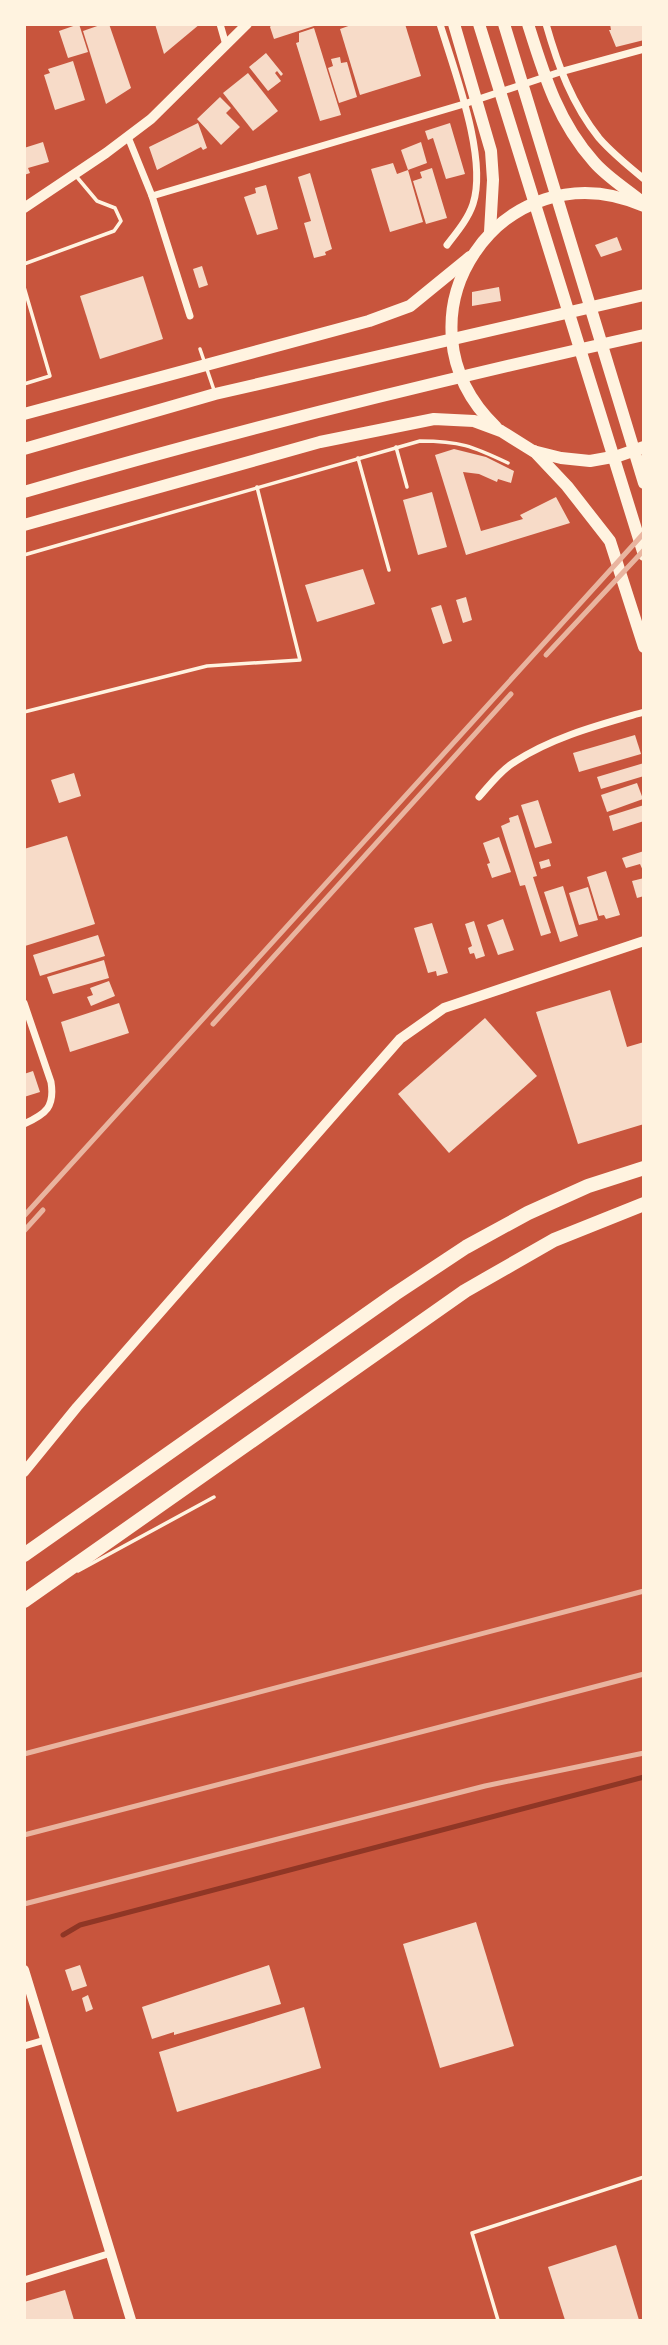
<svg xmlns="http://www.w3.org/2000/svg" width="668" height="2345" viewBox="0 0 668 2345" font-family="'Titillium Web',sans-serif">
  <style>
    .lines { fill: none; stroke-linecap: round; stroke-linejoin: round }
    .stream { stroke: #8f3625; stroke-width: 5 }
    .building { fill: #f7dbc8 }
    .service { stroke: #fff3e0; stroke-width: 3.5 }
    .minor { stroke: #fff3e0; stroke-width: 7 }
    .tertiary { stroke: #fff3e0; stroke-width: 10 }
    .secondary { stroke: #fff3e0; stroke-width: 10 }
    .trunk { stroke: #fff3e0; stroke-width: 12 }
    .motorway { stroke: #fff3e0; stroke-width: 14 }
    .rail { stroke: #e9b49f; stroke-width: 5 }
  </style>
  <rect width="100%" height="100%" fill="#c8553d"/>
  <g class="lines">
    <path class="stream" d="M63,1935l17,-10 564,-148"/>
  </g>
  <g class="building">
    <path d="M79,24l9,28 -20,6 -9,-27z"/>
    <path d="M103,24h6l22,64 -25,16 -23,-73z"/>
    <path d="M155,24h45l-36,30z"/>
    <path d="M272,24h45v1l-43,14 -4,-12z"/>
    <path d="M354,24h51l16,52 -61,19 -20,-66z"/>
    <path d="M610,24h34v16l-28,7 -7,-17h2z"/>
    <path d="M314,28l27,87 -21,6 -24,-78 3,-1v-9z"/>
    <path d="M266,53l17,21 -2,2 -4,-5 -2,2 6,8 -13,10 -19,-24z"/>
    <path d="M340,57l1,6 6,-1 10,35 -18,6 -11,-35 5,-2 -2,-7z"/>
    <path d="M73,61l12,39 -30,10 -11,-35 6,-2 -2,-4z"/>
    <path d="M248,73l30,38 -25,20 -30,-38z"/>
    <path d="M220,97l11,11 -5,5 14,14 -19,18 -24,-26z"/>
    <path d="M198,123l9,25 -4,2 -2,-3 -44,23 -8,-23z"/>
    <path d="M450,123l15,51 -19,5 -13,-41 -5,2 -3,-9z"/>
    <path d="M43,142l6,20 -21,6 2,5 -6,2v-27z"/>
    <path d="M421,142l6,21 -19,7 -7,-20z"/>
    <path d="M393,163l4,11 11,-4 15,52 -33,10 -19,-63z"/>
    <path d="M432,168l15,50 -21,6 -13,-43 9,-3 -2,-6z"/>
    <path d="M310,173l22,76 -7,3 1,3 -12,3 -10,-35 7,-2 -13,-44z"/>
    <path d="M266,185l12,44 -21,6 -13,-38 12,-4 -1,-5z"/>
    <path d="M617,237l5,13 -21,7 -6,-12z"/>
    <path d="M202,266l6,19 -9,3 -6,-19z"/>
    <path d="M143,276l20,63 -63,20 -20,-63z"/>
    <path d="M499,287l2,14 -29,5v-14z"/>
    <path d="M454,449l32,8 28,14 -3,12 -13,-4 -1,3 -18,-8 -16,-2 18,59 42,-12 -3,-4 36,-18 14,26 -104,32 -31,-100z"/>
    <path d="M432,492l15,55 -29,8 -15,-55z"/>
    <path d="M363,569l12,35 -58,18 -12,-37z"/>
    <path d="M466,597l6,23 -9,3 -7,-23z"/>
    <path d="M441,605l11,36 -9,3 -12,-36z"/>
    <path d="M635,735l6,19 -62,18 -6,-19z"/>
    <path d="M644,763v13l-43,13 -4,-12z"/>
    <path d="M74,773l7,23 -22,7 -8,-23z"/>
    <path d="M637,783l6,16 -36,13 -6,-17z"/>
    <path d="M538,800l14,43 -17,5 -14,-43z"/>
    <path d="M644,805v16l-31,10 -4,-15z"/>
    <path d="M518,815l19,61 -4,1 18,56 -10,3 -16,-51 -5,1 -19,-60 9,-4 -1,-4z"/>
    <path d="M67,836l28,88 -70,22 -1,-97z"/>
    <path d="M499,837l12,35 -19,6 -5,-14 3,-1 -7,-20z"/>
    <path d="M644,851v22l-4,-9 -14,4 -4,-10z"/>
    <path d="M549,859l2,7 -10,3 -2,-7z"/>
    <path d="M606,871l14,44 -14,4 -2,-4 -5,1 -12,-39z"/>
    <path d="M644,878v18l-7,2 -5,-17z"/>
    <path d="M563,886l15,50 -18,6 -16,-50z"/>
    <path d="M588,887l10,33 -19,5 -10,-32z"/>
    <path d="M503,919l11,31 -16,5 -11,-30z"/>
    <path d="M474,921l11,35 -9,3 -2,-6 -4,1 -2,-6 4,-2 -7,-22z"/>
    <path d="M432,923l16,50 -11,3 -1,-5 -8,2 -14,-45z"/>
    <path d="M98,935l7,21 -65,20 -7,-21z"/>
    <path d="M104,960l5,18 -56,16 -6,-17z"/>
    <path d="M109,981l6,15 -24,10 -4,-9 6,-2 -3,-7z"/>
    <path d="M610,990l17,57 17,-5v82l-66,20 -42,-132z"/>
    <path d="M119,1003l10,30 -59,19 -9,-30z"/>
    <path d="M485,1018l52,58 -88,77 -51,-59z"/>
    <path d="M33,1071l7,21 -16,5v-23z"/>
    <path d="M476,1922l38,124 -74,22 -37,-124z"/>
    <path d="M80,1965l7,21 -15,5 -7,-21z"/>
    <path d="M269,1965l12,39 -107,31v-3l-22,7 -10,-32z"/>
    <path d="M88,1995l5,14 -7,3 -4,-14z"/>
    <path d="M304,2007l17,61 -144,44 -18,-60z"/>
    <path d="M616,2245l23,75h-74l-17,-53z"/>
    <path d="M65,2290l9,30h-50v-18z"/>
  </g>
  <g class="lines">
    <g class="service">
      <path d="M24,264l90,-33 7,-10 -6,-13 -18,-7 -21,-25"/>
      <path d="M24,287l26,89 -26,8"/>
      <path d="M200,349l14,41"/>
      <path d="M396,447l11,40"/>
      <path d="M358,458l31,112"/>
      <path d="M24,555l396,-114c40,0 52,5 88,22"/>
      <path d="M24,712l183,-46 93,-6 -43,-173"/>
      <path d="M78,1571l136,-74"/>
      <path d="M498,2320l-26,-87 172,-56"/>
    </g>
    <g class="minor">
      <path d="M220,24l6,21"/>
      <path d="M440,24c14,46 48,134 33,180 -5,15 -16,28 -26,41"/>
      <path d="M546,24c12,42 26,80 53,114 13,15 29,28 45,41"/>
      <path d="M128,137l24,59 38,120"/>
      <path d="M152,196l312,-92 96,-32 84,-23"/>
      <path d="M479,797c10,-11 21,-26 34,-34 39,-26 86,-38 131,-51"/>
      <path d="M24,1003l27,79c4,25 -5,32 -27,42"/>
      <path d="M24,2046l21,-6"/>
      <path d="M24,2280l87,-27"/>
    </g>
    <g class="tertiary">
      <path d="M24,1472l53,-65 323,-368 44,-31 200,-67"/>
      <path d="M24,1970l107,350"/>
    </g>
    <path class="secondary" d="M24,208l82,-55 45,-34 96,-95"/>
    <g class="trunk">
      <path d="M454,24l37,127 2,29 -3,52"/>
      <path d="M479,24l165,531"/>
      <path d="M504,24l140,459"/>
      <path d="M528,24c16,51 30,98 66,138 13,15 31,26 47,39"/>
      <path d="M24,414l345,-93 41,-15 60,-49"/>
      <path d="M496,427c-112,-108 6,-283 148,-221"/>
      <path d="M24,449l191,-55 429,-99"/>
      <path d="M534,451l33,35 43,55 34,106"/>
      <path d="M24,492c205,-60 412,-111 620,-157"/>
      <path d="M24,525l296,-83 114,-23 40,2 27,10 32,20 28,7 29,3 28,-5 26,-9"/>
    </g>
    <g class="motorway">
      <path d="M24,1555l371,-261 71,-47 62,-34 60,-27 56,-18"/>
      <path d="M24,1601l441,-310 89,-51 90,-36"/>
    </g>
    <g class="rail">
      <path d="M546,655l98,-105"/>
      <path d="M213,1024l298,-330"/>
      <path d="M24,1216l620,-683"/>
      <path d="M24,1231l19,-21"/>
      <path d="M24,1754l620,-163"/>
      <path d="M24,1835l620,-161"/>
      <path d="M24,1904l461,-118 159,-33"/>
    </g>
  </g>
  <rect width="668" height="2345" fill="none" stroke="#fff3e0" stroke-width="52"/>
</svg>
